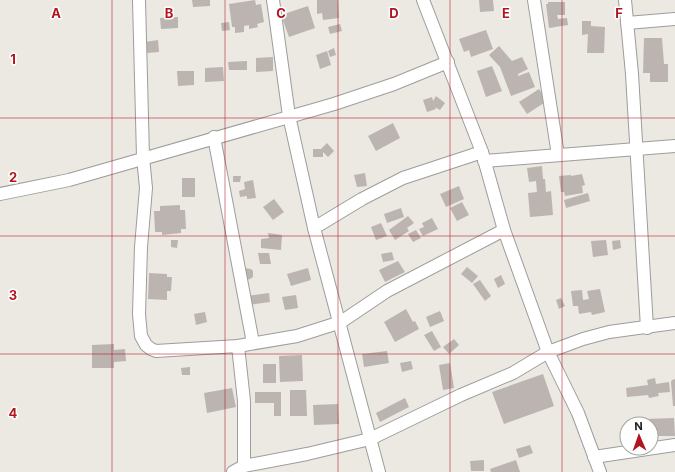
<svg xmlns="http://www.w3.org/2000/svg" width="675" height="472" viewBox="0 0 675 472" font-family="Inter,sans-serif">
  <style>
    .building { fill: #bcb4b0 }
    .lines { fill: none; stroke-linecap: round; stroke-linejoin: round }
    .minor-casing { stroke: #9d9d9d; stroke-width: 14 }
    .minor { stroke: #fff; stroke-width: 12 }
    .grid { fill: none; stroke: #b11620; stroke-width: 1; stroke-opacity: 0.55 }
    .grid-label { font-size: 13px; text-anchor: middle; font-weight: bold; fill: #b11620; stroke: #fff; stroke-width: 3; stroke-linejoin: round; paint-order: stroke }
  </style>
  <rect width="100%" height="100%" fill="#ece8e2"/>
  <g class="building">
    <path d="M192,0h18v6l-17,1z"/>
    <path d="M255,0l1,5 5,-1 3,18 -7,2 1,3 -9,2v-4l-5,1v6l-9,1v-6h-3l-3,-23z"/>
    <path d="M317,0h21l1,18 -16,2 -1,-7 -5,1z"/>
    <path d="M479,0h14l1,11 -14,1z"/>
    <path d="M548,2h17v13h-8l1,4 9,-1 1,7 -19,3 -3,-24h2z"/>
    <path d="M308,6l7,22 -26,9 -8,-22z"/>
    <path d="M178,17v11l-17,1 -1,-11z"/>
    <path d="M582,21h9v5l14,1 -1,26h-17l1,-19 -6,1z"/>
    <path d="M229,22l1,8 -8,1 -1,-8z"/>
    <path d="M340,24l2,7 -12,3 -2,-7z"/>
    <path d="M486,30l7,19 -22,8 -2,-7 -5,2 -5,-13z"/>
    <path d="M644,38h18l2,26h4v18h-18v-9h-7z"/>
    <path d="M158,40l1,12 -12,1 -2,-11z"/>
    <path d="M499,46l13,15 10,-4 6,12 -10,5v2l11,-4 6,15 -24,9 -11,-29 -11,-12z"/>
    <path d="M334,48l2,7 -6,2 -2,-6z"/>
    <path d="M327,51l4,14 -11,4 -4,-14z"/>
    <path d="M273,57v14l-17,1v-14z"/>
    <path d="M247,61v9h-18l-1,-8z"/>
    <path d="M492,66l10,25 -16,6 -9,-26z"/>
    <path d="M223,67l1,14 -19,1v-14z"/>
    <path d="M177,71h17v14l-16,1z"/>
    <path d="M539,89l8,12 -20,13 -8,-12z"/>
    <path d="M436,96l9,7 -5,7 -5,-3 1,2 -9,3 -4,-12 9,-3 1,4z"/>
    <path d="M393,123l7,15 -24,13 -8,-15z"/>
    <path d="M327,143l7,8 -6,6 -5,-5v5h-10v-8h8z"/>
    <path d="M542,166l1,13h2l1,13 5,-1 2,24 -23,2 -2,-24 9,-1 -1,-11 -7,1 -2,-14z"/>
    <path d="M365,173l2,13 -10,1 -3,-12z"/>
    <path d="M582,174l3,11 -3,1 1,7 -18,3 -1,-4h-3l-2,-16 12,-1v1z"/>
    <path d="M233,176h8l-1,6h-7z"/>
    <rect x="182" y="178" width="13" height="19"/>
    <path d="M253,180l3,18 -9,1v-3l-7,1 -1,-6 6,-2 -1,-7z"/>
    <path d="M459,186l5,13 -18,8 -6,-13z"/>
    <path d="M588,193l2,8 -24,7 -2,-8z"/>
    <path d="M274,199l10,13 -11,8 -10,-13z"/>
    <path d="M462,202l7,13 -12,6 -7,-13z"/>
    <path d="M180,205v5h5l1,19h-5v4l-19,2v-3h-7l-1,-21h6v-5z"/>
    <path d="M401,208l3,9 -17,6 -3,-9z"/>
    <path d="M408,216l6,7 -7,5 2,3 -14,9 -6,-10z"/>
    <path d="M432,218l6,11 -15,7 -4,-7 5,-2 -2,-4z"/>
    <path d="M381,223l6,13 -11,4 -5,-13z"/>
    <path d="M416,230l5,8 -8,4 -5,-8z"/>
    <path d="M268,233l14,2 -1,15 -20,-2v-9l8,-1z"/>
    <path d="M171,240h7l-1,8 -6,-1z"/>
    <path d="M606,240l2,15 -15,2 -2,-16z"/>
    <path d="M620,240l1,8 -8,2 -1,-9z"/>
    <path d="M392,252l2,8 -11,2 -2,-8z"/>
    <path d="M258,253h11l2,11h-11z"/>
    <path d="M398,261l7,11 -20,10 -6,-12z"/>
    <path d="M467,267l11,9 -6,7 -11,-9z"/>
    <path d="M244,268l7,1 2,2v6l-3,2 -3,1z"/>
    <path d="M308,268l3,12 -20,6 -4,-12z"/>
    <path d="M149,273l18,1v3h5l-1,14h-4v9l-19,-1z"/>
    <path d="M501,275l4,9 -7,4 -4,-9z"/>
    <path d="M480,280l11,16 -6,5 -12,-17z"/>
    <path d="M600,289l5,23 -13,3 -1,-3 -12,2 -1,-8h-5l-2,-15 11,-1 1,10 6,-1 -2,-8z"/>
    <path d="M269,293l1,9 -22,3 -1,-9z"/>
    <path d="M296,295l2,13 -13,2 -3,-13z"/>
    <path d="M561,298l4,8 -6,3 -3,-9z"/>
    <path d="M406,309l7,13 2,-1 4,8 -24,13 -11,-20z"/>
    <path d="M440,311l4,10 -14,6 -4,-10z"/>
    <path d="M205,312l2,10 -11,3 -2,-11z"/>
    <path d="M432,331l9,16 -7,4 -10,-16z"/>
    <path d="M454,339l5,6 -10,9 -6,-7z"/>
    <path d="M114,344v6l11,-1 1,12 -12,1v6h-22v-23z"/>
    <path d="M387,351l2,12 -25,4 -2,-13z"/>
    <path d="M302,355l1,26 -23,1 -1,-26z"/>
    <path d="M411,361l2,8 -11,3 -2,-9z"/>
    <path d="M450,363l4,25 -11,2 -4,-25z"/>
    <rect x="263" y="364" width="13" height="19"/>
    <path d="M190,367v8h-8l-1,-7z"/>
    <path d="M543,374l11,32 -50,18 -12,-32z"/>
    <path d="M655,378l1,6 13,-2 1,10 -12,1 1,3 -10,2 -1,-3 -21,2 -1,-9 22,-3 -1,-5z"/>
    <path d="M675,379v27h-2l-2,-24 1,-2z"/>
    <path d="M232,388l4,19 -29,6 -3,-20z"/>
    <path d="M290,390h16l1,26h-17z"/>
    <path d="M255,392h26v24h-7v-13h-19z"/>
    <path d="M405,398l4,9 -29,15 -4,-9z"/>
    <path d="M338,404l1,20 -25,1 -1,-20z"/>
    <path d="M674,418l1,18h-24v-12h-7v-5z"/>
    <path d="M530,445l3,8 -14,5 -3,-9z"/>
    <path d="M484,460v11h-13l-1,-10z"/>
    <path d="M516,460l4,12h-29l-1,-3z"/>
  </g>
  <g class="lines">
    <g class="minor-casing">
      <g id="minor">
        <path d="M139,0l4,157 3,31 -5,59 -2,67 2,22 5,9 5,4 5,2 82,-5 59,-10 44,-14 46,-31 117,-61"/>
        <path d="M273,0l16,116 25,112 65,244"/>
        <path d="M423,0l59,152 22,78 44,122 30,61 22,59"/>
        <path d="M534,0l24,155"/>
        <path d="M625,0l7,74 15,254"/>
        <path d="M627,23l48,-4"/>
        <path d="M214,137l39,206"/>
        <path d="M484,161l191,-15"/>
        <path d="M0,194l69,-14 265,-76 60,-20 54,-22"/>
        <path d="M314,228l48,-29 41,-21 79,-26"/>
        <path d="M238,346l6,55v65"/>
        <path d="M594,457l81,-12"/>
        <path d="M233,472l11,-6 63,-12 63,-15 91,-44 52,-22 35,-21 35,-13 26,-7 66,-9"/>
      </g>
    </g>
    <use href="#minor" class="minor"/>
  </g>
  <path class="grid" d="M112,0v472M225,0v472M338,0v472M450,0v472M562,0v472M0,118h675M0,236h675M0,354h675"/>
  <g class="grid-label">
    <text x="56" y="18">A</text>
    <text x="169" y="18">B</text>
    <text x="281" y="18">C</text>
    <text x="394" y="18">D</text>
    <text x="506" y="18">E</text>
    <text x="619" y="18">F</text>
    <text x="13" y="64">1</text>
    <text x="13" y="182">2</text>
    <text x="13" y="300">3</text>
    <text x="13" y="418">4</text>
  </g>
  <g transform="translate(639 436) rotate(358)"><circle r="19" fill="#ffffff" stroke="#a4a4a4"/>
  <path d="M0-3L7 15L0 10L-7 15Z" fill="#b11620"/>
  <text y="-6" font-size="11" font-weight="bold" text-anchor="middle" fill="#1c1c1c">N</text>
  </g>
</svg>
